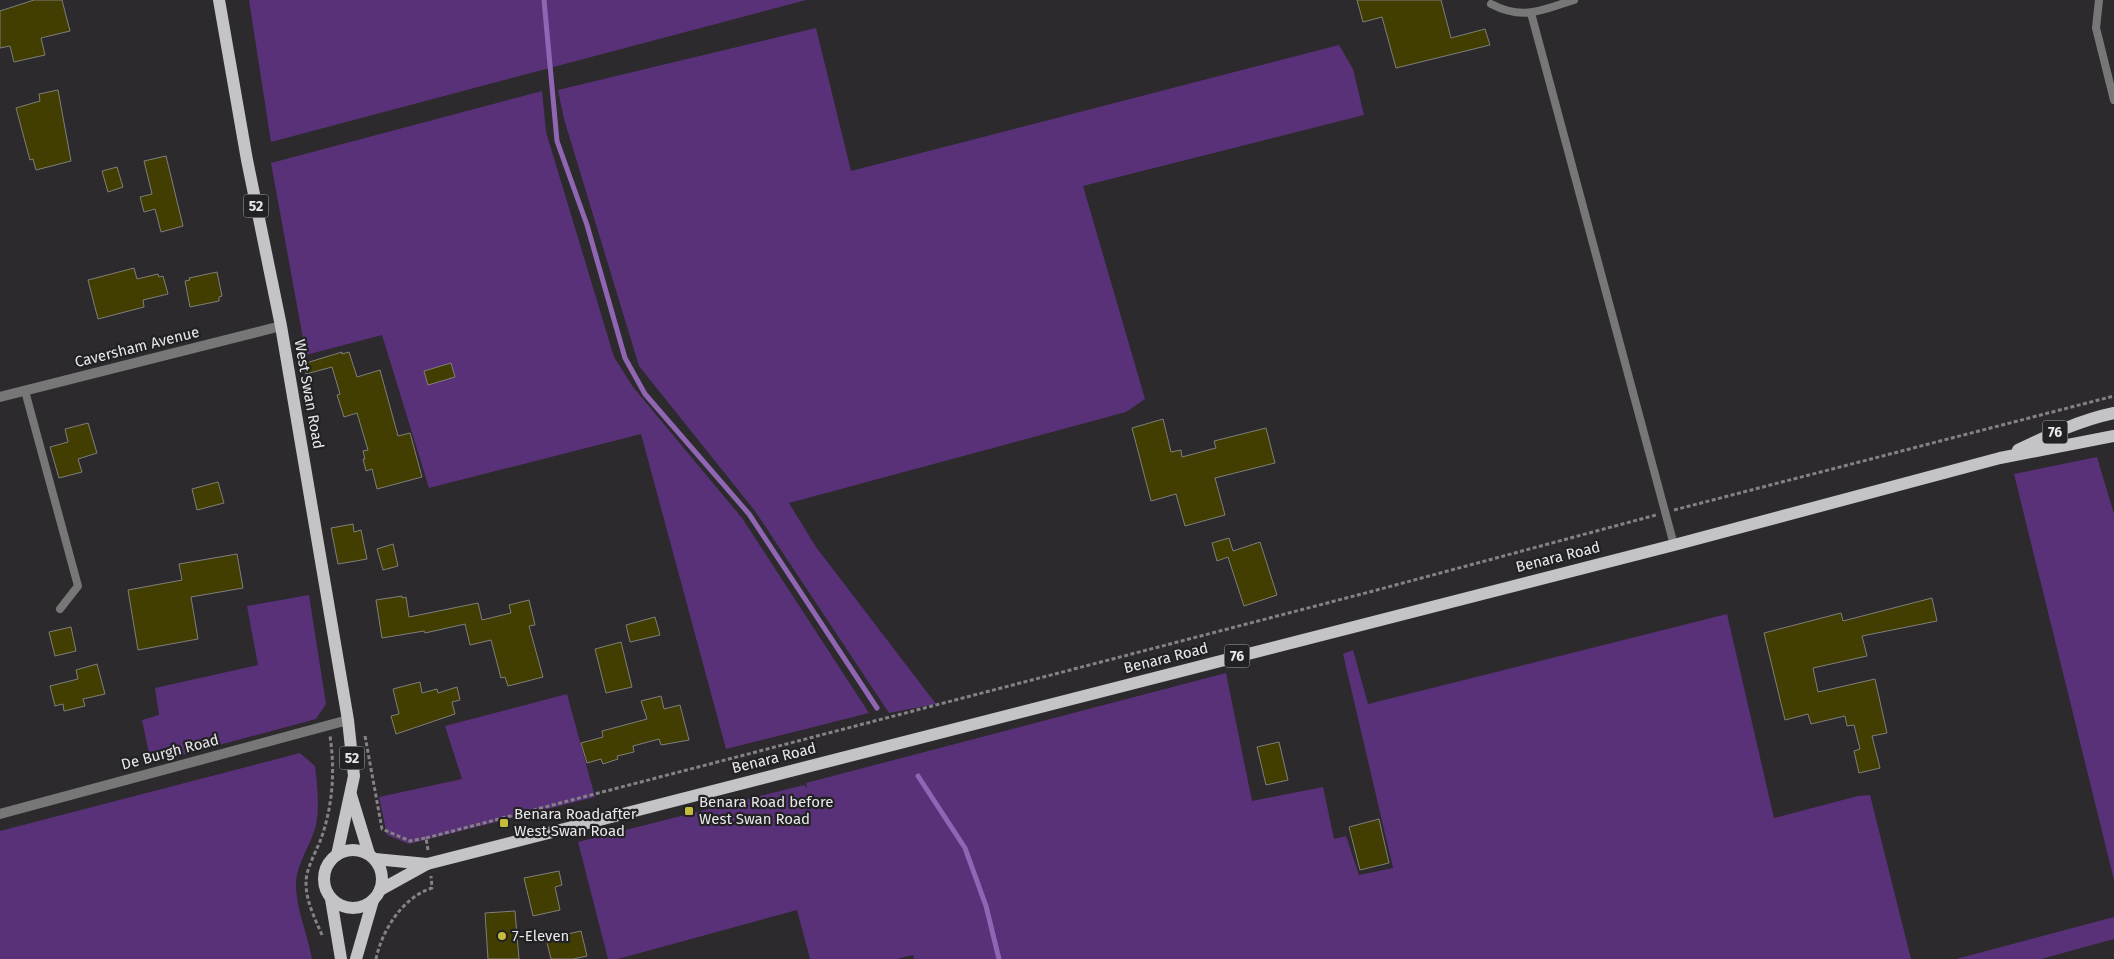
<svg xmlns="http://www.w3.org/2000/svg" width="2114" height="959" viewBox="0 0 2114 959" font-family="'Fira Sans',sans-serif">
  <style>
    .green { fill: #593178 }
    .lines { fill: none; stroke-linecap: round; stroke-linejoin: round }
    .stream { stroke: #9066b4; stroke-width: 5 }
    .building { fill: #423d01; stroke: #7f7f7b }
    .path { stroke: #848285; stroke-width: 3; stroke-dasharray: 4 2.5; stroke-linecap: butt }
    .service { stroke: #777778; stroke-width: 8 }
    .minor { stroke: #777778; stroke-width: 10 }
    .primary { stroke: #c4c3c6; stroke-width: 12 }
    .poi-dot { fill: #c6bc3c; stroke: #222123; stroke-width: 2 }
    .labels { text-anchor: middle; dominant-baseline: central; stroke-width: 4.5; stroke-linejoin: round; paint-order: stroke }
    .shield { fill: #222123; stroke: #adacae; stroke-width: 1 }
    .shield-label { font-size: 14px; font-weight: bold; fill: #e8e7e9 }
    .street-label { font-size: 15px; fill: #e8e7e9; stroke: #222123 }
    .poi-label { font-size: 15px; fill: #e8e7e9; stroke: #222123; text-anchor: start }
  </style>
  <rect width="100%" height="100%" fill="#2c2a2d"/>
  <g class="green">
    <path d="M249,0h557l-535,142z"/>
    <path d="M816,28l35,143 488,-126 14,24 11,46 -281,71 62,213 -19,13 -337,91 27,44 120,157 -47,9 -134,-202 -116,-145 -75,-247 -6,-29z"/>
    <path d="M542,91l4,41 68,225 19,30 109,131 127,195 -143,36 -85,-315 -212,54 -47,-153 -76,20 -35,-192z"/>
    <path d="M2097,457l17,57v366l-100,-406z"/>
    <path d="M309,595l17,109 -10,15 -149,40 -18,-6 -7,-33 17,-5 -4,-27 103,-23 -11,-59z"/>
    <path d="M1727,614l47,204 84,-22 12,-1 41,164h-997l-1,-4 -16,4h-87l-13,-49 -179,49h-10l-30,-117 226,-57 3,3 -1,-5 420,-110 26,128 71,-14 11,52 12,-3 13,39 34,-7 -50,-214 10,-4 15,54z"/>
    <path d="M567,694l28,103 -186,47 -22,-9 -8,-38 83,-18 -17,-53z"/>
    <path d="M300,753l15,13c2,18 5,41 1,59 -5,20 -21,41 -20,62 1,25 12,48 16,72h-312v-128z"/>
    <path d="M2114,917v22l-73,20h-85z"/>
  </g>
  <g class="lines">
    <g class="stream">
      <path d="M544,0l13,141 30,84 38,133 20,36 104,120 128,194"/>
      <path d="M918,776l47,72 21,58 13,53"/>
    </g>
  </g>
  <g class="building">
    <path d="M34,0h28l8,31 -29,7 4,17 -31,7 -4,-16 -10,2v-37z"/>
    <path d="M1357,0h84l10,38 34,-9 5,16 -94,23 -14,-51 -19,5z"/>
    <path d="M58,90l13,71 -35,9 -3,-11 -3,1 -14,-52 24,-7 -1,-7z"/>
    <path d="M166,156l17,70 -22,6 -6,-23 -11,3 -4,-15 12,-3 -8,-33z"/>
    <path d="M117,167l6,20 -15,5 -6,-21z"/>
    <path d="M134,268l3,11 21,-5 1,3 4,-1 5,18 -25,6 1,7 -46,12 -10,-39z"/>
    <path d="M217,272l5,24 -3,1v4l-29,6 -5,-26 5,-1 -1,-2z"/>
    <path d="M342,352v2l7,-2 8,25 23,-7 18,66 12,-3 12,44 -45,12 -5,-20 -6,2 -3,-12h2l-2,-8 5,-1 -11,-37 -13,4 -7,-22 3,-1 -8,-27 -26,7 -3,-10z"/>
    <path d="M451,363l4,14 -27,8 -4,-14z"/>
    <path d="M1163,419l8,33 10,-2 1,7 34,-9 -2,-7 52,-13 9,35 -60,15 10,37 -40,11 -9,-32 -25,7 -19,-73z"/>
    <path d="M88,423l9,30 -19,6 4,13 -23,6 -9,-31 18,-5 -3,-13z"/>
    <path d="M218,482l6,21 -27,7 -5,-21z"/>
    <path d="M353,524l1,8 7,-2 6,29 -29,5 -7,-36z"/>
    <path d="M1229,538l4,13 27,-9 17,53 -33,11 -16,-49 -11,4 -5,-18z"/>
    <path d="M393,544l5,22 -15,4 -6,-21z"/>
    <path d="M237,554l6,34 -52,9 7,42 -60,11 -10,-60 54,-10 -3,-16z"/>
    <path d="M402,596v2l4,-1 3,20 69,-14 4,17 29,-7 -2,-8 20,-5 6,25 -6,1 14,51 -35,9 -3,-9 -4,1 -10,-38 -21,5 -5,-21 -40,9 -1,-2 -42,7 -6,-38z"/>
    <path d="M1932,598l5,23 -75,15 5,20 -54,12 5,24 57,-13 12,54 -15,3 8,32 -21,5 -5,-22 6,-2 -6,-24 -7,1 -2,-10 -34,8 -3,-10 -23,6 -21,-87 77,-20 2,8z"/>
    <path d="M655,617l5,18 -30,7 -4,-17z"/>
    <path d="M71,627l5,24 -21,5 -6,-24z"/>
    <path d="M621,642l11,45 -26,6 -11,-44z"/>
    <path d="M97,664l8,30 -22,5 2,7 -21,5 -1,-7 -8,2 -5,-20 28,-7 -2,-9z"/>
    <path d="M420,682l2,11 15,-4 1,4 19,-6 3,13 -8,2 3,12 -59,20 -5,-18 8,-2 -6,-25z"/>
    <path d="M661,696l3,13 16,-4 9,35 -28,5 -2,-6 -26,7 1,6 -17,4 1,3 -15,5 -2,-5 -14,4 -6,-20 22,-6 -1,-6 45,-12 -6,-18z"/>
    <path d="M1279,742l9,38 -22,5 -9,-38z"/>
    <path d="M1379,819l10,44 -29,7 -11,-43z"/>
    <path d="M559,871l3,14 -7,2 5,23 -27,6 -9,-38z"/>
    <path d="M515,911l4,48h-31l-3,-46z"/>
    <path d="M581,931l6,25 -14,3h-22l-5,-20z"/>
  </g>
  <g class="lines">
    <g class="path">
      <path d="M1674,510l440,-114"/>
      <path d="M365,736l17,93 28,12 16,-3 2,12"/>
      <path d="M426,838l951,-248 279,-75"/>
      <path d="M322,935c-7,-16 -16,-34 -16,-52 0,-16 11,-32 16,-47 11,-33 13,-66 8,-100"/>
      <path d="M376,959c6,-29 27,-62 56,-71l-1,-12"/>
    </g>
    <g class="service">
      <path d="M2099,0l-3,28 18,72"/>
      <path d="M1491,4c33,17 50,6 83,-4"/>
      <path d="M1531,13l143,532"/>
      <path d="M25,391l53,195 -18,23"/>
    </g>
    <g class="minor">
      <path d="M0,397l281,-71"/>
      <path d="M0,814l348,-94"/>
    </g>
    <g class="primary">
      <path d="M219,0l28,160 34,166 67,394 6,56 -17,79"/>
      <path d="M2018,450c31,-15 62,-30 96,-37"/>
      <path d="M351,795l18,59"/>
      <circle cx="353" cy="879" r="29"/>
      <path d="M375,859l52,5"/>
      <path d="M380,890l47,-26 55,-14 1192,-305 326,-87 114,-22"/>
      <path d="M331,899l10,60"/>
      <path d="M356,959l17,-59"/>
    </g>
  </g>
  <g class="poi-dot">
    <rect x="684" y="806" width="10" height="10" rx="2.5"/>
    <rect x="499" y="818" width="10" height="10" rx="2.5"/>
    <circle cx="502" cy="936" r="5"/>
  </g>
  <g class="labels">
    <g class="shield">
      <rect x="243.5" y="194.5" width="25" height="23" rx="4"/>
      <rect x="2042.5" y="420.5" width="25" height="23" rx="4"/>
      <rect x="1224.5" y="644.5" width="25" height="23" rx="4"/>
      <rect x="339.5" y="746.5" width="25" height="23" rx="4"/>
    </g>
    <g class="shield-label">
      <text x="256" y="206">52</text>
      <text x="2055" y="432">76</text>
      <text x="1237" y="656">76</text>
      <text x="352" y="758">52</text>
    </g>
    <g class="street-label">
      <text transform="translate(137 347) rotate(-14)">Caversham Avenue</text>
      <text transform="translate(309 394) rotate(80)">West Swan Road</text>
      <text transform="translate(1558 557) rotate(-14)">Benara Road</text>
      <text transform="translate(1166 658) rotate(-14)">Benara Road</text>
      <text transform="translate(170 752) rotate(-15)">De Burgh Road</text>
      <text transform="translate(774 758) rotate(-14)">Benara Road</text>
    </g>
    <g class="poi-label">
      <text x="699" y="802">Benara Road before<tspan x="699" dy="17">West Swan Road</tspan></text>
      <text x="514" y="814">Benara Road after<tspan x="514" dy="17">West Swan Road</tspan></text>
      <text x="512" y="936">7-Eleven</text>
    </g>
  </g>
</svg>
